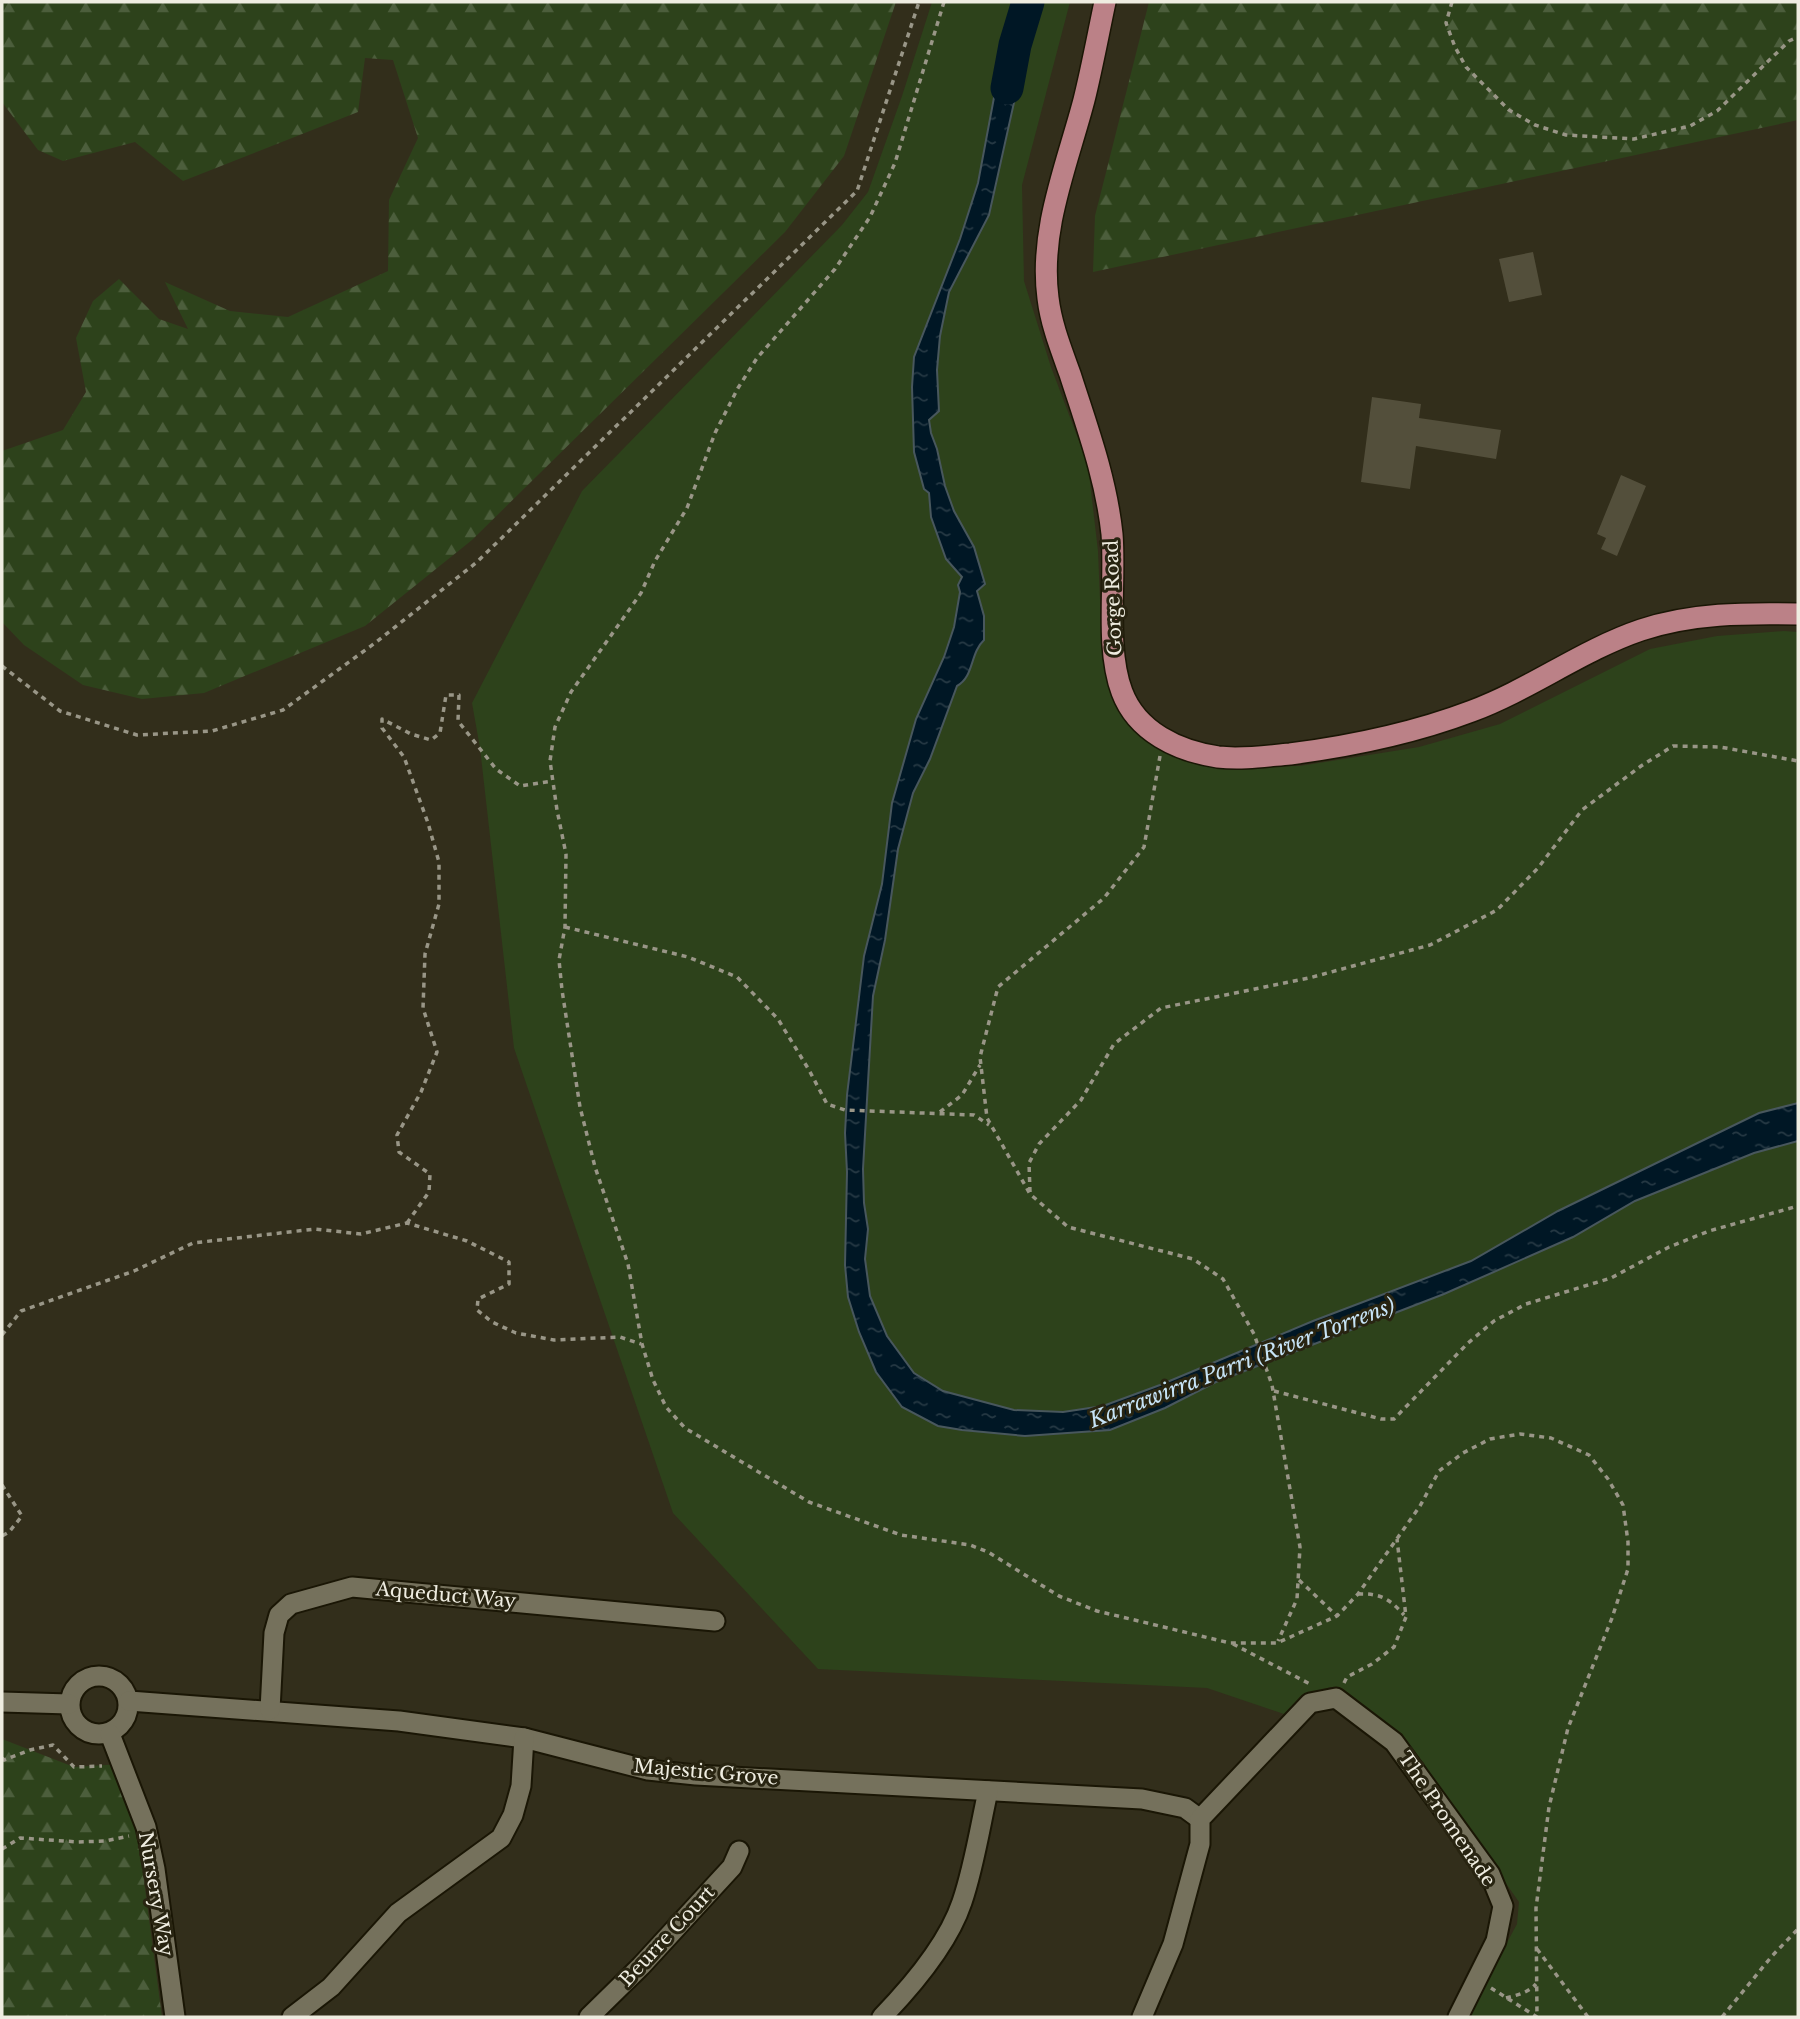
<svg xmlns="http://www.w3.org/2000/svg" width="1800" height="2019" viewBox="0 0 1800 2019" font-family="'Libre Baskerville',serif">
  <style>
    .green { fill: #2d421b }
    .forest { fill: url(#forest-firs) }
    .water { fill: url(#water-ripples); stroke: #48575d; stroke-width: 2 }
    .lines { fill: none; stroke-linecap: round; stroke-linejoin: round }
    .river { stroke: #001725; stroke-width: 33 }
    .building { fill: #534f3b }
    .minor-casing { stroke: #1a1605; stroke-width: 23 }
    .major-casing { stroke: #1a1605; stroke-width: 24 }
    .path { stroke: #999687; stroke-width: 3.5; stroke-dasharray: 5 5; stroke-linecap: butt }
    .minor { stroke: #75715c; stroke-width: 19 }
    .major { stroke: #bb8187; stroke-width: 21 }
    .labels { text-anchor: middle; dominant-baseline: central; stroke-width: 6; stroke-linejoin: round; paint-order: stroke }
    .street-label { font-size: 19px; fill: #efede1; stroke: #282411 }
    .water-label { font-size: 21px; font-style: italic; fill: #c6e3f6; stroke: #282411 }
  </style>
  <defs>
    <pattern id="forest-firs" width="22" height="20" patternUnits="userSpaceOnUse" patternTransform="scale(1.75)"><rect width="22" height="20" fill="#2d421b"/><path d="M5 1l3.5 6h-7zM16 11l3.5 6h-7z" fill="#4c5e3c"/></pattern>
    <pattern id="water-ripples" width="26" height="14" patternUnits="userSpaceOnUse" patternTransform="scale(1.75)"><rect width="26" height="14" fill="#001725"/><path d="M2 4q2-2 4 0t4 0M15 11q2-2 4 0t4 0" fill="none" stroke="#263944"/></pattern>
  </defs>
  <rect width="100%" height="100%" fill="#322e1b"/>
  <path class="green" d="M932,2h138l-48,183 2,96 27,86 37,98 10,86 3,73 6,54 26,44 28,28 57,17 82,-1 119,-19 81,-23 150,-75 67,-13 67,-5 14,1v1385h-331l50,-93 2,-22 -108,-154 -63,-55 -17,-6 -20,6 -24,22 -80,-27 -389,-19 -145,-156 -159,-465 -34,-300 -8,-45 110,-212 260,-266 26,-33 34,-96z"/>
  <g class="forest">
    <path d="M2,2h894l-52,154 -59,76 -313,308 -107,86 -161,67 -62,6 -59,-14 -59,-40 -22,-23v-171l61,-21 23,-38 -10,-54 17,-37 26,-22 40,40 29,10 -23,-47 65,29 58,6 100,-46 1,-71 29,-62 -25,-78 -28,-2 -7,54 -175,69 -48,-39 -72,19 -25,-11 -36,-48z"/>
    <path d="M1149,2h649v118l-705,152 2,-56z"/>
    <path d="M2,1739l72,28 48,-3 10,26 30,227h-160z"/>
  </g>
  <path class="water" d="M1007,28l16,34 -34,153 -40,77 -9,44 -3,34 2,41 -10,9 2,13 6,16 8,37 9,25 20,36 11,37 -8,7 7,25v24c-14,13 -10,37 -27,46l-27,73 -17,34 -15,56 -13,91 -12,56 -10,173 1,34 4,26 -3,30 5,37 17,40 27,37 29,18 71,19 49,2 40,-6 57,-21 153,-64 158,-60 87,-50 201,-98 39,-10v38l-44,12 -119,48 -62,36 -129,57 -228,88 -51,26 -55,22 -85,6 -63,-6 -24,-4 -36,-19 -26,-35 -17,-40 -11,-35 -3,-32 2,-93 -2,-39 2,-38 17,-139 18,-72 10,-81 24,-84 28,-62 10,-30 6,-35 -2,-7 4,-8 -16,-18 -15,-42 -2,-24 -5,-4 -10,-37 -2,-65 2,-30 46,-118 18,-56z"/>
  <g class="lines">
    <path class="river" d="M1007,88l8,-43 13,-43"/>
  </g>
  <g class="building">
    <path d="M1533,252l9,43 -33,7 -10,-43z"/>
    <path d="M1372,397l49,7 -2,14 82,12 -5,29 -80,-13 -6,43 -49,-7z"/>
    <path d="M1621,475l25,11 -29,70 -16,-7 5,-11 -9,-4z"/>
  </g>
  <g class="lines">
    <g class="minor-casing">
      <g id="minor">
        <circle cx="99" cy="1705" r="29"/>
        <path d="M129,1701l270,20 125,17 124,32 48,5 446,24 43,9 15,11"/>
        <path d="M2,1702l67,2"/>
        <path d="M270,1710l4,-77 5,-18 12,-11 61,-17 363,34"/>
        <path d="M110,1734l36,93 9,42 20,148"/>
        <path d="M292,2017l39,-30 67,-74 103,-75 12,-23 8,-29 3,-48"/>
        <path d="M589,2017l52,-51 91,-99 7,-16"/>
        <path d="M882,2017c30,-31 66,-73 80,-115 12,-35 18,-75 26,-111"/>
        <path d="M1142,2017l31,-73 27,-100v-25l110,-116 26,-5 58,44 96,132 13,32 -7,35 -38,76"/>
      </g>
    </g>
    <g class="major-casing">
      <path id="major" d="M1105,2c-7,33 -13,66 -21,98 -17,65 -45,130 -36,198 3,26 13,51 22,76 17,53 36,104 42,160 4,48 -7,113 10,158 15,40 56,59 96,65 24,3 49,-1 72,-3 62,-8 124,-21 182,-43 59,-22 110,-61 169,-81 51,-17 104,-17 157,-16"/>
    </g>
    <g class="path">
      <path d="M944,2l-49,161 -25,54 -35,52 -78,89 -19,30 -23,45 -28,75 -32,53 -14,32 -70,99 -16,35 -5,34 7,49 9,44 -1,73 -6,33 3,30 18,117 15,60 33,97 14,80 11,36 13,27 19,21 124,74 92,33 69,10 18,7 71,44 38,15 133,32h47l60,-27 21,-22 62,-88 19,-35 24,-18 27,-14 30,-5 31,4 38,17 19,24 15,26 5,37v27l-16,49 -44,110 -19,79 -13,101 1,109"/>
      <path d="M1452,2l-6,21 9,24 11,20 43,43 26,15 31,10 68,4 56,-13 27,-15 72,-70 9,-4"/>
      <path d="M2,666l58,45 77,24 75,-4 71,-21 92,-67 102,-81 380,-371 62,-189"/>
      <path d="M1160,756l-16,91 -40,51 -106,89 -18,70 7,61 43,76 38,33 125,32 30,20 31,55 18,51 28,162 -3,52 -19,42"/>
      <path d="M565,927l123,30 49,20 41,42 31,51 18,34 18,6 129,5 15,10"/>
      <path d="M940,1112l22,-17 18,-30"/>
      <path d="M1030,1192l-1,-29 10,-19 42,-44 33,-56 47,-36 148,-30 121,-33 67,-35 41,-42 44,-58 59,-44 32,-20 47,1 78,14"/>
      <path d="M407,1223l22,-31 1,-18 -31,-22 -2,-17 24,-43 16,-40 -14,-44 2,-54 14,-50v-42l-11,-39 -24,-66 -22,-29v-9l29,15 20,6 9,-7 6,-38h13l-1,26 38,48 24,17 32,-5"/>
      <path d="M2,1335l19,-24 113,-40 59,-28 122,-14 46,5 46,-11 60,18 42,21v22l-31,15 -1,11 15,12 24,11 38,7 66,-3 21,7"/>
      <path d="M1274,1391l107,28h13l74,-76 26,-22 32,-17 85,-26 58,-31 40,-16 89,-25"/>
      <path d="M2,1485l20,31 -13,16 -7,4"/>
      <path d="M1299,1580l38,36"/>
      <path d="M1358,1594c22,-1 32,5 46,21"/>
      <path d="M1233,1644l77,40"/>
      <path d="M1344,1683l3,-6 25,-13 22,-17 12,-30 -9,-78"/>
      <path d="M2,1758l2,2 26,-10 23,-5 21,22 28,-1"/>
      <path d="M2,1849l18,-11 58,4 27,-1 24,-5"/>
      <path d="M1537,1949l51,68"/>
      <path d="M1491,1988l46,29"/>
      <path d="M1506,1998c11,-3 22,-5 30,-14"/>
      <path d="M1722,2017l50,-61 26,-27"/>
    </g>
    <use href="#minor" class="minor"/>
    <use href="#major" class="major"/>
  </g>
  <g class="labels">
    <g class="street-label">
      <text transform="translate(1113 598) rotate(-92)">Gorge Road</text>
      <text transform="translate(446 1595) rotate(5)">Aqueduct Way</text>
      <text transform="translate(706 1772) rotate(5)">Majestic Grove</text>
      <text transform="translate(1447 1819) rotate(56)">The Promenade</text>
      <text transform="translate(156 1894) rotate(80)">Nursery Way</text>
      <text transform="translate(667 1936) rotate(-47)">Beurre Court</text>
    </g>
    <g class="water-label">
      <text transform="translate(1242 1363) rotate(-21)">Karrawirra Parri (River Torrens)</text>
    </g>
  </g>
  <rect width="1800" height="2019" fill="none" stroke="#efede1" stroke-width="7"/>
</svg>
